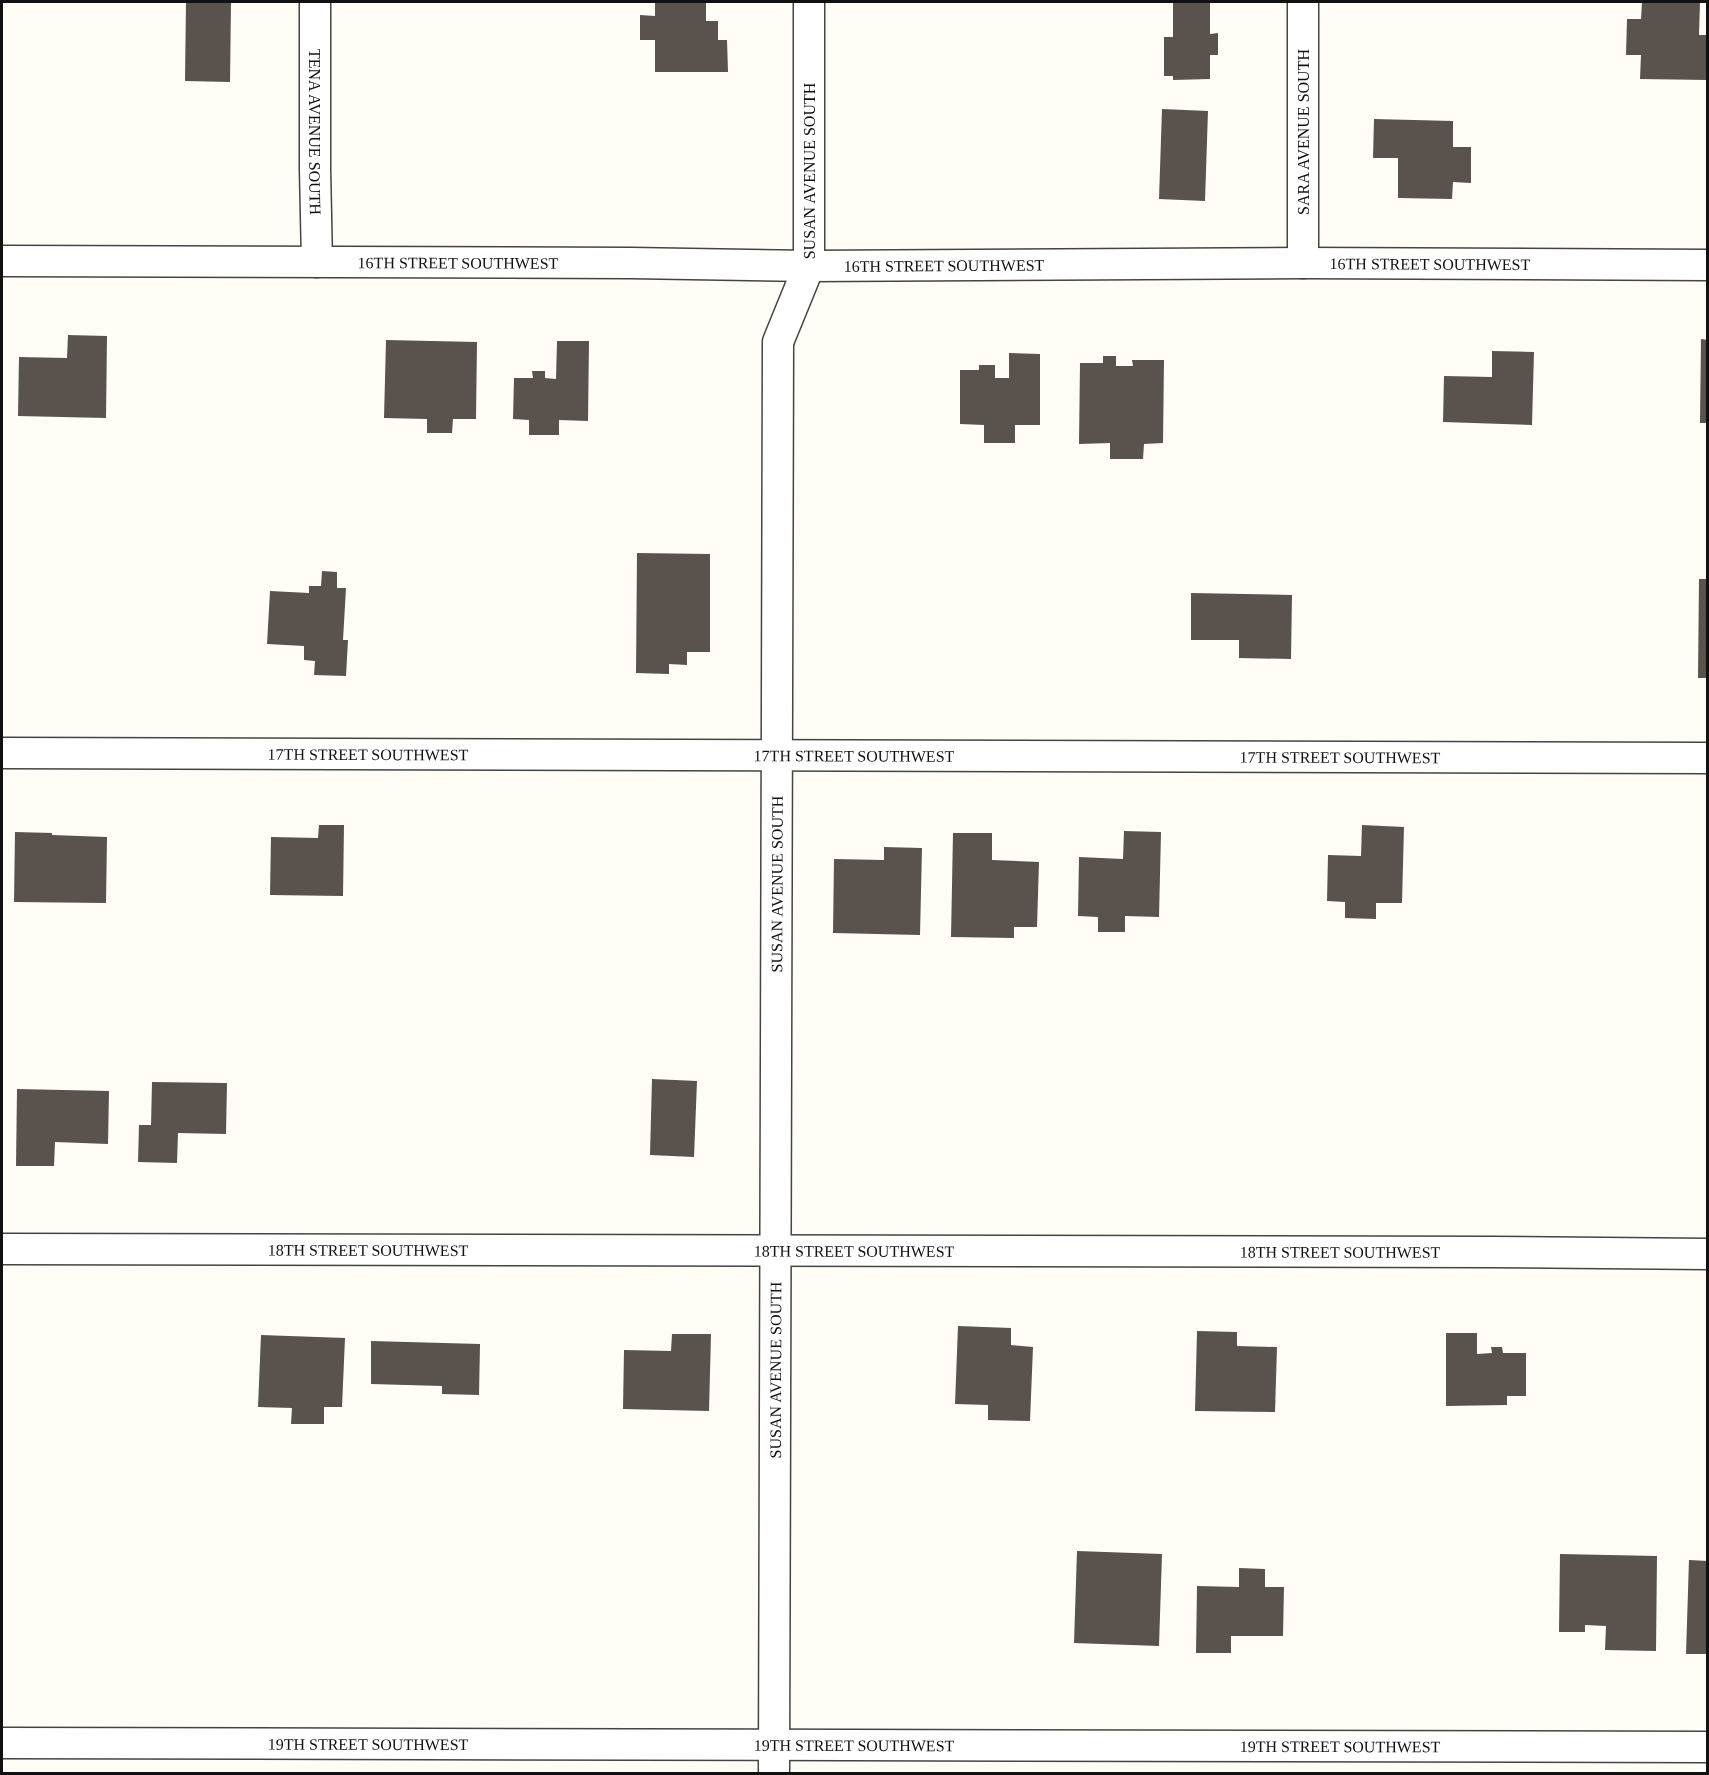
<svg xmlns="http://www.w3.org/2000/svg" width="1709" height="1775" viewBox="0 0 1709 1775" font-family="'Times New Roman',serif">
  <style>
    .building { fill: #5a524d }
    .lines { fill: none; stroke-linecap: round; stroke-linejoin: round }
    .street-casing { stroke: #444; stroke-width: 33 }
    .street { stroke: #fff; stroke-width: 30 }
    .labels { text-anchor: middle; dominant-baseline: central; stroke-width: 6; stroke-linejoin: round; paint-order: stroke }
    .street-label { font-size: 16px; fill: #111; stroke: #fff }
  </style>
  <rect width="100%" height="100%" fill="#fffdf5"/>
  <g class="building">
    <path d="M186,2h45l-1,80 -45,-1z"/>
    <path d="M655,2h51v19h12v19h9l1,32h-73v-32h-15v-25l15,1z"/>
    <path d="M1173,2h37v32l8,-1v22h-8v24l-37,1v-4h-9v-39h9z"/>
    <path d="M1642,2h58l-1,33h9v45l-68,-1 1,-24h-15l1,-36h14z"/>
    <path d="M1162,109l46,2 -3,90 -46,-2z"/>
    <path d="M1374,119l79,2v26h18v36l-18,-1 -1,17 -54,-1v-40h-25z"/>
    <path d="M68,335l39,1 -1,82 -88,-2 1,-59 48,1z"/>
    <path d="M1701,339l7,1v83h-8z"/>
    <path d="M386,340l91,2 -1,77h-23l-1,14h-25v-14l-43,-1z"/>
    <path d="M557,341h32l-1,80 -29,-1v15h-30v-15l-16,-1 1,-41h19l-1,-7h13v7l11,1z"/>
    <path d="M1492,351l42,1 -2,73 -89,-3 1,-46 48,1z"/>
    <path d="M1009,353l31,1v71h-25v18h-31v-18l-24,-1v-54h19v-5h16v13h14z"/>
    <path d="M1103,356h13v10h17l-1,-6h32l-1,83 -19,1 -1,15h-33v-16l-31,1 1,-81h23z"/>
    <path d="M637,553l73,1v98h-23v13l-18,-1v10l-33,-1z"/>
    <path d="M322,571l15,1v16h9l-3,52h5l-2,36 -32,-1 1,-14 -11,-1v-14l-37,-2 3,-53 39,2v-7h12z"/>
    <path d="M1699,579h9v99h-10z"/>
    <path d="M1191,593l101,2 -1,64 -52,-1v-18h-48z"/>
    <path d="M319,825h25l-1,71 -73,-1 1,-58 47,1z"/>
    <path d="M1362,825l42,2 -2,76h-26v16l-31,-1v-16l-18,-1 1,-46 33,1z"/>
    <path d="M1124,831l37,1 -2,85 -34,-1v16h-27v-15l-20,-1 1,-59 44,2z"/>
    <path d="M15,832l37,1v2l55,2 -1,66 -92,-1z"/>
    <path d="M953,833h39v27l47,2 -2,65h-23v11l-63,-1z"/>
    <path d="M884,847l38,1 -2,87 -87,-2 1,-74 50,1z"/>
    <path d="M652,1079l45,2 -3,76 -44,-2z"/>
    <path d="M152,1082l75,1 -1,51 -48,-1 -1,30 -39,-1 1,-37h12z"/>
    <path d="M17,1089l92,2 -1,53 -53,-2 -1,24h-38z"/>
    <path d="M958,1326l53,2v17l22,2 -3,74 -42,-1v-15l-33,-1z"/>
    <path d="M1197,1331l40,1v14l40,1 -2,65 -80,-1z"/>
    <path d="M1446,1333h31v21l15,-1 -1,-6h11l1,6h23v43h-19v9l-61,1z"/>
    <path d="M672,1334h39l-2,77 -86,-2 1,-59 47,1z"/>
    <path d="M261,1335l84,3 -3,69h-18v17h-33l1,-16 -34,-1z"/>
    <path d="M371,1341l109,3 -1,51 -37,-1v-8l-71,-2z"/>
    <path d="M1077,1551l85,3 -3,92 -85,-3z"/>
    <path d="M1560,1554l97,2 -1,95 -51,-1 1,-24 -21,-1v7h-26z"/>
    <path d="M1689,1560l19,1v93h-22z"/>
    <path d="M1239,1568l26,1v18h19l-1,49h-52v17h-35l1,-67 42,1z"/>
  </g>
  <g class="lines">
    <g class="street-casing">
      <g id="street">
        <path id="s1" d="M315,2v167l2,93"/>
        <path id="s2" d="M2,261l629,2 178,3 494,-3 405,2"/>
        <path d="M1303,263v-261"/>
        <path id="s3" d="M2,753l1706,5"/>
        <path id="s4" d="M2,1249l1488,3 218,2"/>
        <path id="s5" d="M2,1743l1706,4"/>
        <path id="s6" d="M774,1774l4,-1432 31,-76v-264"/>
      </g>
    </g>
    <use href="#street" class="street"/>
  </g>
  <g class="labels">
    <g class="street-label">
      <text stroke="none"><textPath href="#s1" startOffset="130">TENA AVENUE SOUTH</textPath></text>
      <text transform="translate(1303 132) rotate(-90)">SARA AVENUE SOUTH</text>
      <text transform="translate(809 171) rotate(-90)">SUSAN AVENUE SOUTH</text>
      <text stroke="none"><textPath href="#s2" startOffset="456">16TH STREET SOUTHWEST</textPath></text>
      <text stroke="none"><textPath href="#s2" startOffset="1428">16TH STREET SOUTHWEST</textPath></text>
      <text stroke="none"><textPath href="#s2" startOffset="942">16TH STREET SOUTHWEST</textPath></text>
      <text stroke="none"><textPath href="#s3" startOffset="366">17TH STREET SOUTHWEST</textPath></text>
      <text stroke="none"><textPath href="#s3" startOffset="852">17TH STREET SOUTHWEST</textPath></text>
      <text stroke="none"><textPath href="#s3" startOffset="1338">17TH STREET SOUTHWEST</textPath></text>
      <text stroke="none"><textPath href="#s6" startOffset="890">SUSAN AVENUE SOUTH</textPath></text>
      <text stroke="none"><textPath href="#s4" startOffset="366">18TH STREET SOUTHWEST</textPath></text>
      <text stroke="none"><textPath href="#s4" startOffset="852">18TH STREET SOUTHWEST</textPath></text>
      <text stroke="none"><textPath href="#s4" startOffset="1338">18TH STREET SOUTHWEST</textPath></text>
      <text stroke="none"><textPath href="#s6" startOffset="404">SUSAN AVENUE SOUTH</textPath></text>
      <text stroke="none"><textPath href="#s5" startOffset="366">19TH STREET SOUTHWEST</textPath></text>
      <text stroke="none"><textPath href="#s5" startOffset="852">19TH STREET SOUTHWEST</textPath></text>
      <text stroke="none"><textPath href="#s5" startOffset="1338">19TH STREET SOUTHWEST</textPath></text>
    </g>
  </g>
  <rect width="1709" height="1775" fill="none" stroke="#111111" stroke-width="6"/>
</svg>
